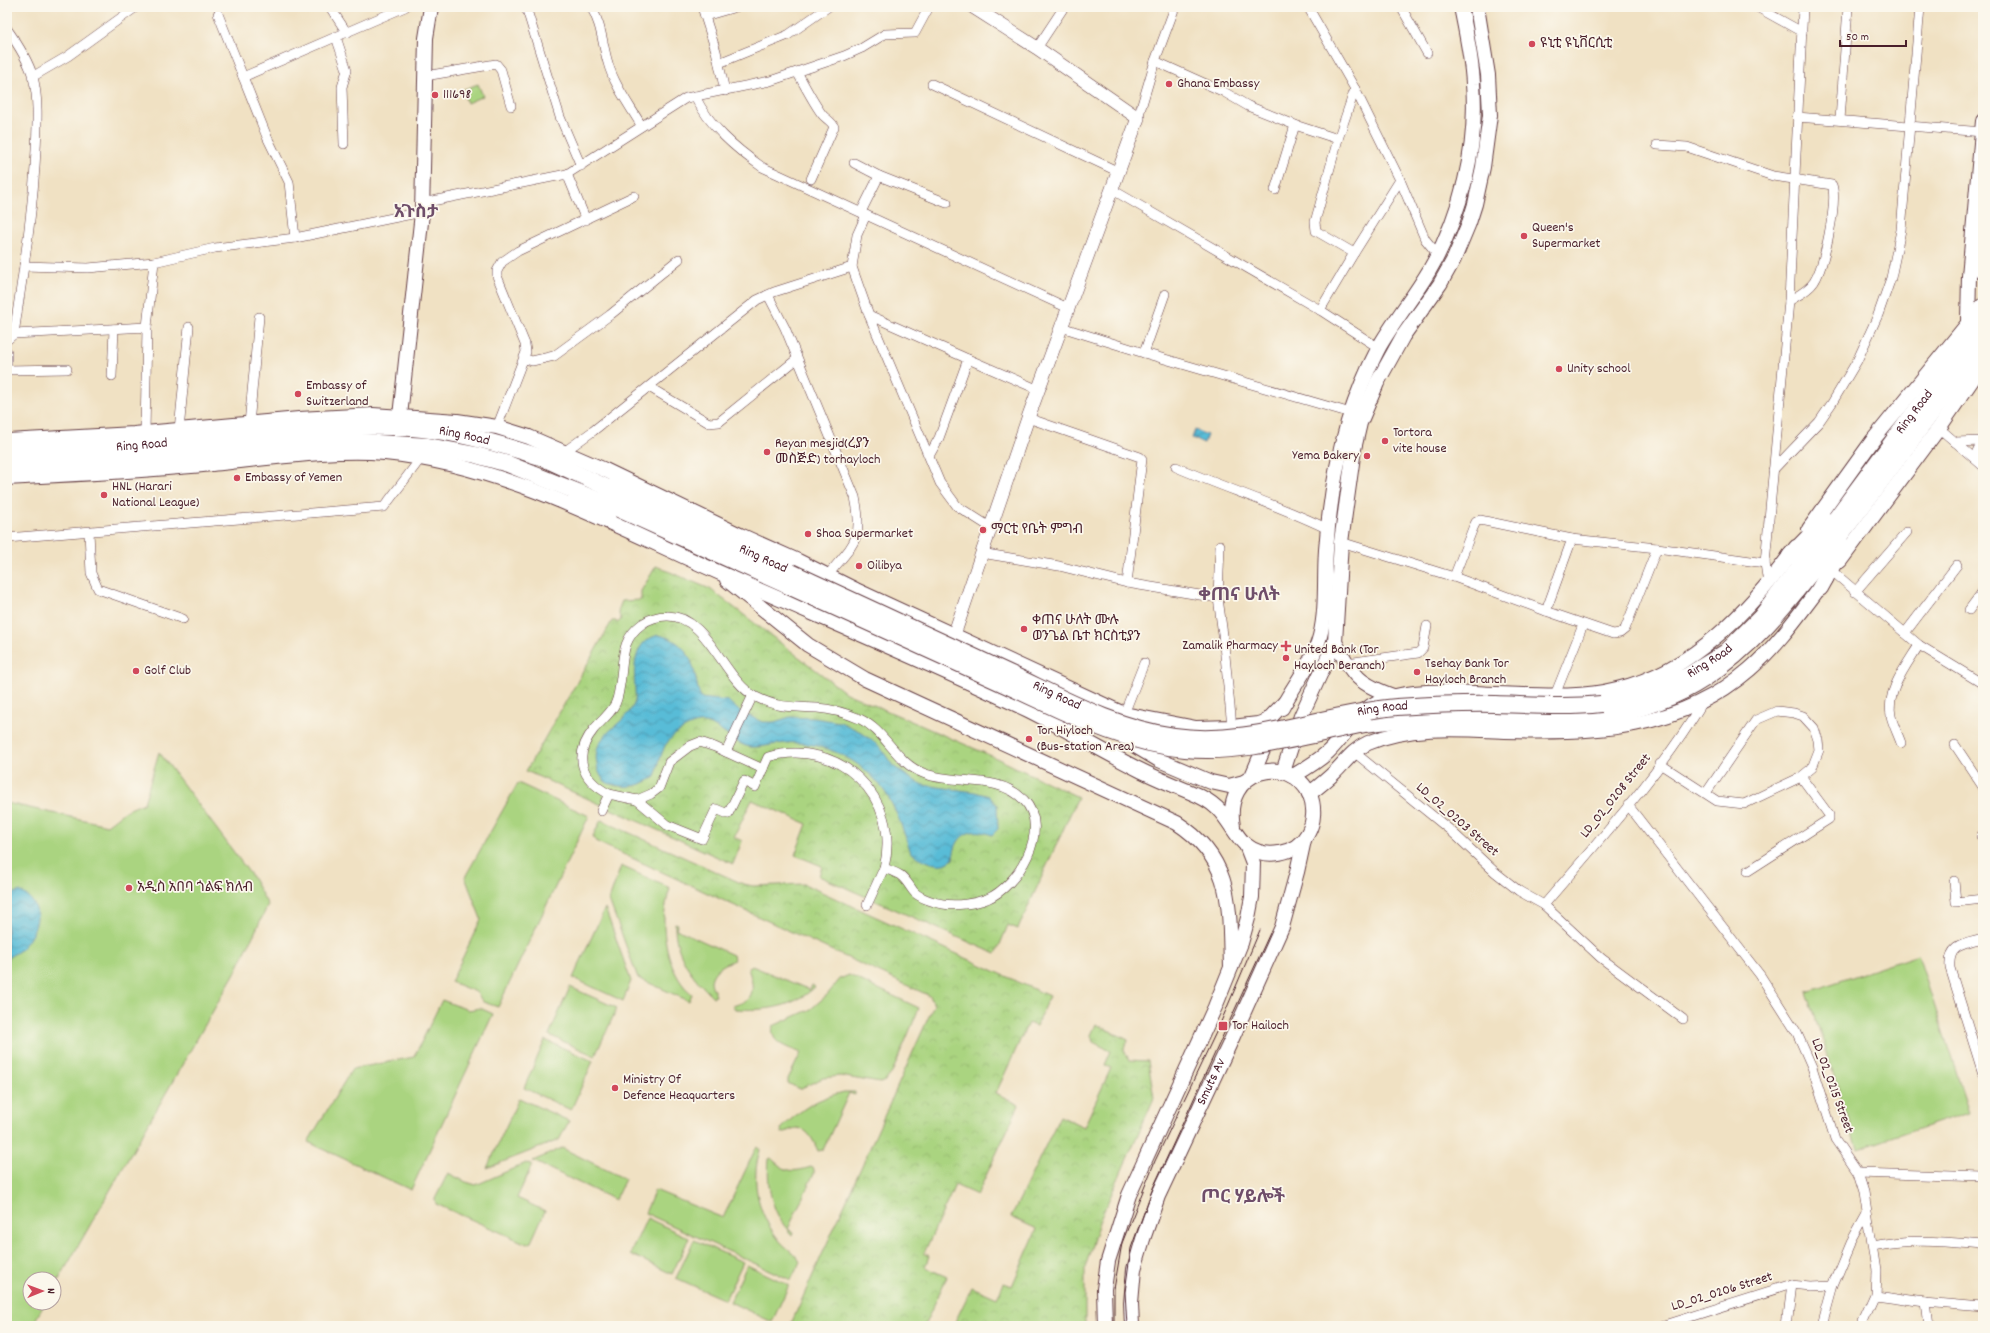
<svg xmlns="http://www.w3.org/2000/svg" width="1990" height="1333" viewBox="0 0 1990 1333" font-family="Dekko,'Noto Sans Ethiopic',sans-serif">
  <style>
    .grass { fill: #aad480; stroke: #7a7a56 }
    .park { fill: url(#park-crowns); stroke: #7a7a56 }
    .water { fill: url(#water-waves); stroke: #526e81 }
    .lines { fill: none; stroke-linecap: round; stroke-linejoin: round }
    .street-casing { stroke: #633c42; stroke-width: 10 }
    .secondary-casing { stroke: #633c42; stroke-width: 14 }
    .primary-casing { stroke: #633c42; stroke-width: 16 }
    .highway-casing { stroke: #633c42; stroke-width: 18 }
    .street { stroke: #fff; stroke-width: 9 }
    .secondary { stroke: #fff; stroke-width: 13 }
    .primary { stroke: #fff; stroke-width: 14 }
    .highway { stroke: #fff; stroke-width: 16 }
    .tram { stroke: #4a1f2b; stroke-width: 1 }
    .highway-bridge-casing { stroke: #633c42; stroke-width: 18; stroke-linecap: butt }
    .highway-bridge { stroke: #fff; stroke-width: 16 }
    .poi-dot { fill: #d1495b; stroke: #fbf7ec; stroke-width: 1.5 }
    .labels { text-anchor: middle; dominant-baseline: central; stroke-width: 3.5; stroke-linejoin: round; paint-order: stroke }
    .poi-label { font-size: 14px; fill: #4a1f2b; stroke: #fbf7ec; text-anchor: start }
    .street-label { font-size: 14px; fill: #4a1f2b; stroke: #fbf7ec }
    .district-label { font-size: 18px; font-weight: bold; fill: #6f4e6a; stroke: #fbf7ec }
  </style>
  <defs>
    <pattern id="park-crowns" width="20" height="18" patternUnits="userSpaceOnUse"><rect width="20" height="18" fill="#aad480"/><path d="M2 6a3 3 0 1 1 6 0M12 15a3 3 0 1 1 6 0" fill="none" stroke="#94b66f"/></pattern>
    <pattern id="water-waves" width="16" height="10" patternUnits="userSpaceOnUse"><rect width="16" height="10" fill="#59bcd7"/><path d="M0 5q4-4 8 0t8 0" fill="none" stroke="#4c98af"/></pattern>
  </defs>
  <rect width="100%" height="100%" fill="#fbf7ec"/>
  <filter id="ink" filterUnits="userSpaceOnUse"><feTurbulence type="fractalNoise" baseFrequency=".025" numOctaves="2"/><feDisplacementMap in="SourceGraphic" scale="8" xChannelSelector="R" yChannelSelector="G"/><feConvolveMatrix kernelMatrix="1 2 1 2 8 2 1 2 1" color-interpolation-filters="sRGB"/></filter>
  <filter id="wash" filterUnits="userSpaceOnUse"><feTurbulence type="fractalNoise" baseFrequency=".012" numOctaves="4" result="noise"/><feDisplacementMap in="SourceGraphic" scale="16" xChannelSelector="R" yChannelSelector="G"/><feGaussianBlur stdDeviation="0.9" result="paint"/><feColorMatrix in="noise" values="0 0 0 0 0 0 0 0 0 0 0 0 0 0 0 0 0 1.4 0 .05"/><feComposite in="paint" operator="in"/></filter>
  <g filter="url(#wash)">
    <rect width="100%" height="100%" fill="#f0e1c3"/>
    <g class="grass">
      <path d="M478,84l5,12 -16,7 -5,-13z"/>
      <path d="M159,752l92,123 17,30 -32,66 -182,317v-9h-24v24h15l-13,23h-25v-523l100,22 18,-14 19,-8z"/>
      <path d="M518,783l71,33 -91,191 -15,-5 -7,-10 -25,-10 30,-63 -16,-42z"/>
      <path d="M621,866l49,22c-3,10 -5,21 -6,31 -1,24 8,60 28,75l-3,7 -51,-23 -29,-78z"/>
      <path d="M605,908l26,73 -8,20 -50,-23z"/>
      <path d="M675,923l3,1 -2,5 57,26 1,5c-9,4 -21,9 -23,21 0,5 4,11 5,15l-3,1c-21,-20 -39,-43 -38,-74z"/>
      <path d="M1918,955l51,157 -111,37 -51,-157z"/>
      <path d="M752,966l58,24 2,-5 3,2c-22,21 -50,24 -80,22l-2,-3c5,-2 11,-3 15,-7 8,-9 3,-21 0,-31z"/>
      <path d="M849,975l70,33 -27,65 -7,8 -5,2 -40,-7 -17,2 -24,11 -11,-6v-4l13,-26c-13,-6 -32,-9 -28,-27l38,-17 16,-14 13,-16z"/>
      <path d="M570,987l47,21 -22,48 -46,-21z"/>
      <path d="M442,1000l26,10 12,-2 13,6 -82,176 -103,-48 44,-73 62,-12z"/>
      <path d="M545,1040l48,21 -22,49 -47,-22z"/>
      <path d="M844,1092h11v3l-6,-2 -26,57 -5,1c-4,-9 -9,-22 -21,-23 -5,0 -10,4 -15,5l-1,-4c20,-20 36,-31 63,-37z"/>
      <path d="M519,1098l50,23 -10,19 -72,28z"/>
      <path d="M758,1147l2,3c-10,32 -2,64 19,90 7,9 16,12 21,22l-9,18 -146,-67 10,-23 68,28 32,-68z"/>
      <path d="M562,1148l63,31 -10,21 -82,-39z"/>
      <path d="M771,1158c14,14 21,15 40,9l3,2v4l-26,56 5,3 -1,3c-20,-21 -26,-48 -23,-76z"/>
      <path d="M526,1163l6,2 -15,33 28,13 -14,31 -4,2 -91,-40 -1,-5 13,-26 18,9 10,3z"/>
      <path d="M647,1218l42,20 -17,36 -42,-20z"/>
      <path d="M694,1240l49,22 -18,38 -49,-22z"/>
      <path d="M747,1265l42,20 -17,37 -42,-20z"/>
    </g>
    <g class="park">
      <path d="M656,566l54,23 136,104 148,64 84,40 -60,132 -10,-4 -12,29 -177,-78 3,-10 -27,-11 12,-31 -55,-24 -18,37 8,4 -9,23 -207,-93 86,-150h4l1,2 4,-3 -3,-9 4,-10 19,-1v-9z"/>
      <path d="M601,820l142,64 10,2 51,-2 245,112 -13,30 -8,-3 -32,70 23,12 -42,90 -22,-10 -31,68 5,3 -4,11 22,10 -23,49h-134l144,-321 -4,-9 -333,-154 -4,-6z"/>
      <path d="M1096,1024l32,16 -4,10 5,10 19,1 6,37 -55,124 -14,46v58h-132l19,-39 25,11 7,-15 8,3 25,-57 -26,-12 49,-101 24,11 27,-59 -6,-3 6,-14 -18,-9 -2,-7z"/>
    </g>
    <g class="water">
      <path d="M1195,430l12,5 -3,8 -12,-5z"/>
      <path d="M658,635c24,4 35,22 38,45 2,7 2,12 5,18l27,3 10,9 24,12h12l16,-5 24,1 26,4 21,10 19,15 13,19 17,12 13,7 52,7 14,4 8,9 1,24 -6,6c-22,-9 -37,0 -39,24 -13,12 -29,1 -42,-6 -7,-20 -14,-43 -26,-61 -19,-28 -53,-47 -87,-49 -16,-2 -34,5 -47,4 -16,-2 -28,-18 -43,-23 -13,-6 -39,12 -44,24 -4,9 -6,20 -9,29 -15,9 -27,12 -44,7 -7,-1 -11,-8 -13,-15 -10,-35 23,-39 36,-65 2,-4 1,-11 1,-15 -1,-15 -2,-39 12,-49 3,-2 8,-4 11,-5z"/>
      <path d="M20,891c27,15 18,41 0,59 -4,4 -10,5 -13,9v-63z"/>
    </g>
  </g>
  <g filter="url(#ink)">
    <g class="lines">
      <g class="street-casing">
        <g id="street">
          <path d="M330,7l17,26"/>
          <path d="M526,7l34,110 21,49"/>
          <path d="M591,7c11,18 11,36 17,56 6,22 22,43 33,62"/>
          <path d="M702,7l14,44 9,40"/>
          <path d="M1308,7l47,82 45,91 25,59 13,16"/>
          <path d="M1401,7l26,46"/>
          <path d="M1757,7l45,25"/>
          <path d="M218,14l49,123 22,45 6,56"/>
          <path d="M705,16l31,-9"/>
          <path d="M7,29c10,14 21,31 26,48 6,23 4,49 3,73 -3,62 -13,123 -22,184l-7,6"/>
          <path d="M336,37l11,33 -5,17 2,57"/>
          <path d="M1037,48l27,-41"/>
          <path d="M1155,61l69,31 24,14 47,19 43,14"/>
          <path d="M719,63l69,-28 40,-28"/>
          <path d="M797,72c8,14 15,28 24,41 4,6 11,8 13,14l-23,52"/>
          <path d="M425,76l71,-12 5,6 10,36"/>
          <path d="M32,77l36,-21 68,-49"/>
          <path d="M243,77l162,-70"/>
          <path d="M932,84l187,88"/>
          <path d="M1355,89l-17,50 -23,83 1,9 38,22 46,-73"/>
          <path d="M695,96c14,30 40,52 67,71l306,141"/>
          <path d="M1797,117l186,15"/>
          <path d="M1138,118l17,-57 20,-54"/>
          <path d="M1840,120l8,-113"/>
          <path d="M1657,145l30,2 86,29 59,9c6,17 -8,82 -18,97 -6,9 -17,14 -25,19"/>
          <path d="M854,163l25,13"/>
          <path d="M567,174l19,46"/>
          <path d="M1111,189l209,121 34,-57"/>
          <path d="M1275,190l20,-65"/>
          <path d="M422,203l145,-29 119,-76 84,-17 74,-25 18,-8 23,-14 30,-1 14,-26"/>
          <path d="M861,212l18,-36 68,27"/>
          <path d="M866,215l-9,20 -5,32 17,48 71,168 17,23 33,21"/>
          <path d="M24,266l64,2 66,-6"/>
          <path d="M768,295l17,33 70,169c9,43 -1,46 -27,78"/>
          <path d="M1320,310l59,38"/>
          <path d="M869,315l99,44 -29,79 -10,18"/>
          <path d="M147,327l7,-65 61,-14 80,-10 122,-25"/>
          <path d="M1061,327l83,26 207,60"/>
          <path d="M14,334l133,-7 -2,106"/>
          <path d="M7,352v11"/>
          <path d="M1144,353l21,-59"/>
          <path d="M525,359l7,2 22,-5 56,-41 69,-56"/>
          <path d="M968,359l71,31"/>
          <path d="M7,370l60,-1"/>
          <path d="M112,376l2,-47"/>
          <path d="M649,387l60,36 10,-1 78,-63"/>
          <path d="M1028,418l112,39 2,2 -15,124"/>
          <path d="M249,424l10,-107"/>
          <path d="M497,427l29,-75 -1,-8 -28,-68v-5l5,-9 16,-11 116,-55"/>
          <path d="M1939,428l44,38"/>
          <path d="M179,430l10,-103"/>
          <path d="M1955,442l28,-1"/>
          <path d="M564,452l29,-21 164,-131 17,-8 78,-25"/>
          <path d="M1974,458l8,-17"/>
          <path d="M1176,467c51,22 103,38 152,62"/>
          <path d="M1773,470l46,-48 13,-19 25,-42 21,-46 13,-37 10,-48 19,-223"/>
          <path d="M89,532l2,41 7,16 85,30"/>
          <path d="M7,538l377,-31 37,-49"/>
          <path d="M1341,542l113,35 92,34 67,23 7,-1 5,-4 32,-81"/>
          <path d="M1220,545l-2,53 5,37 9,92"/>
          <path d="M981,553l78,13 68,17 91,15"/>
          <path d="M1832,571l87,74 64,39"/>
          <path d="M1454,577l19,-49 3,-6 4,-2 92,19 85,9 108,15"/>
          <path d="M1768,584l-3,-21 24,-262 14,-294"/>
          <path d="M1855,592l52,-60"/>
          <path d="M1969,610l14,-19"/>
          <path d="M1546,611l26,-72"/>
          <path d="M1905,633l52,-68"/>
          <path d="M1347,663l71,-10 5,-5 4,-22"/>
          <path d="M1555,695l28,-70"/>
          <path d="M1124,714l20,-51"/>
          <path d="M1901,743c-3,-9 -8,-18 -10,-27 -5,-25 15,-50 28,-71"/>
          <path d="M1955,745l28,42"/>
          <path d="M726,752l27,-57"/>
          <path d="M1354,752l96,78 45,42 24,19 25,14 57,53 82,61"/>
          <path d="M1660,764l57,37 27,3 57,-27 11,-9 7,-18 -1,-10 -4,-12 -11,-12 -9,-3 -17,-2 -21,9 -50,73"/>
          <path d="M609,794l28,6 30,25 35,14 14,-30 12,5 16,-33 11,6 13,-30c70,-20 134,40 116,111"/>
          <path d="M637,800l14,-6 8,-6 10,-26 21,-16 10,-4 15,5 48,22"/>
          <path d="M1628,805l132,170 37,58 15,34 23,72 23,34 6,19 12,79 -1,24 -14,31"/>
          <path d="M601,811l8,-17c-29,-15 -36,-39 -15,-65 7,-8 15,-14 20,-23 4,-6 5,-15 6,-22 4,-24 0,-44 22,-60 7,-5 16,-8 25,-8 41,-1 56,64 89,81 24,12 36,9 61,11 15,1 29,5 43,11 26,12 36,44 63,54 33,13 74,0 101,27 28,30 -6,86 -37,99 -13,5 -31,7 -44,5 -8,-1 -23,-6 -29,-12 -4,-5 -8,-13 -14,-17 -5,-3 -11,-5 -16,-7l-17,37"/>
          <path d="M1981,836l2,-1"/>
          <path d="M1748,871l81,-52v-4l-28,-38"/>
          <path d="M1954,881l2,21 27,-3"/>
          <path d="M1544,905c55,-65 115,-129 159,-203"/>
          <path d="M1983,939c-19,5 -35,5 -33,29l33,106"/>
          <path d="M1858,1173l125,4"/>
          <path d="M1873,1246c37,-8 73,-4 110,-1"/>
          <path d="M1875,1295l51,7 57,5"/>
          <path d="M1926,1302l3,24"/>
          <path d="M1661,1326l130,-41 20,2 22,-1"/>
          <path d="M1786,1326l5,-41"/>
          <path d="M1822,1326l11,-40 18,-43 16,-29"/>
        </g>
      </g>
      <g class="secondary-casing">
        <path id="secondary" d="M954,635l74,-217 110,-300 -101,-70 -64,-41"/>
      </g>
      <g class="primary-casing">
        <g id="primary">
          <path d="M1981,246l-1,19 3,8"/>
          <path d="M1968,322l1,-46 14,-155"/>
          <path d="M400,416l22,-203 4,-175 5,-31"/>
          <path d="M7,441l127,-7 165,-15 74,-4 84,6 40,6 32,10 76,33 135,65 58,26 58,29 268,124 72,14 36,-1 26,-3 9,-3 19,-20"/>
          <path d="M7,478c68,-4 137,-7 205,-14 54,-5 120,-16 173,-11 120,12 225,71 333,119 104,46 208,89 310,138 38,19 74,41 112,60 16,8 33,15 50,22 10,4 19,8 27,16 12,11 18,28 29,37 19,15 50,10 62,-12 6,-11 7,-26 2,-38 -21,-44 -88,-25 -77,31"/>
          <path d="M1809,529l64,-89 110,-135"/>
          <path d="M1840,561l99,-133 44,-64"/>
          <path d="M727,580l81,65 57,34 312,144c57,37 52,84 54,144"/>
          <path d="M1335,642c19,35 23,42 61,55"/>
          <path d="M1282,708c12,-24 31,-45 38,-72 7,-27 4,-58 6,-86 3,-43 10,-87 22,-128 8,-25 18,-50 30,-73 15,-27 35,-51 51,-78 32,-55 49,-123 44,-187 -1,-25 -7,-52 -12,-77"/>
          <path d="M1126,736l11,11 22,13 52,22 18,4 15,-4"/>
          <path d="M1283,772l18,-56 34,-74 6,-100 13,-93 6,-26 17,-40 26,-47 37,-52 14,-25 15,-36 6,-19 8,-37 7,-52 -2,-40 -11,-68"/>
          <path d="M1252,776l17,-40"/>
          <path d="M1293,776c12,-7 24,-14 35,-24 17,-16 30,-43 54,-52 35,-13 78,-7 114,-6 40,1 82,5 121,-5 77,-18 134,-80 179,-142"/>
          <path d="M1309,794c9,-7 18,-14 26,-22 10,-10 19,-23 33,-29 43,-18 92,-14 137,-12 89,3 175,-1 245,-62 30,-26 52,-59 76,-90"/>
          <path d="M1105,1326l-1,-37 4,-28 21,-66 86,-188 26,-64 7,-25 4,-21 1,-34 -7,-18"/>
          <path id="s1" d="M1132,1326l-1,-23 3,-34 9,-30 15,-43 71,-151 53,-118 15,-55 7,-32"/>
        </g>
      </g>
      <g class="highway-casing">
        <g id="highway">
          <path id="s2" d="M7,453c58,-2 117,-5 175,-11 75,-8 153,-19 229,-14 45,3 90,16 132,30l248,114"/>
          <path d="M7,466l100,-5 236,-20 85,5 48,9 32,9 97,39 181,82"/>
          <path d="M616,484l27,6"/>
          <path d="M577,499l31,21"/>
          <path d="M1790,556l35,-36"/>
          <path d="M1820,588l23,-42"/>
          <path id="s3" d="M1601,704l28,-6 58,-22 39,-24 34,-34 59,-77 88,-119 76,-97"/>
          <path d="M1365,724c22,-3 44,-6 66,-7 58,-2 117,9 174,-1 34,-6 70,-18 99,-37 53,-34 89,-84 128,-133 52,-67 101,-135 151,-203"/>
        </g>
      </g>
      <use href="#street" class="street"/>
      <use href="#secondary" class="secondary"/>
      <use href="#primary" class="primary"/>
      <use href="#highway" class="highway"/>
      <g class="tram">
        <path d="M1114,1326v-37l8,-46 33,-82 65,-137 40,-94"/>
        <path d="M1127,1326l-2,-34 6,-44 22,-60 117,-255"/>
      </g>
      <g class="highway-bridge-casing">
        <g id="highway-bridge">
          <path id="s4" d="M791,572c74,34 147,68 220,102 53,25 105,54 163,62 76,11 149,-23 223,-29 32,-2 66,-4 98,-3 36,1 71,4 106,0"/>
          <path d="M786,585c74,34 148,68 222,101 57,26 113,57 177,63 58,6 122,-14 180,-25"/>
        </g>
      </g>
      <use href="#highway-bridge" class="highway-bridge"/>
    </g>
  </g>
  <g class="poi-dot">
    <circle cx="1532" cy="44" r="4"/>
    <circle cx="1169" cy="84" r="4"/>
    <circle cx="435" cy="95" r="4"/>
    <circle cx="1524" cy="236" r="4"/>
    <circle cx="1559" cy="369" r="4"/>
    <circle cx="298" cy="394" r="4"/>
    <circle cx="1385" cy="441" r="4"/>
    <circle cx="767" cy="452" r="4"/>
    <circle cx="1367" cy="456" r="4"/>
    <circle cx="237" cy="478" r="4"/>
    <circle cx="104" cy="495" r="4"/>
    <circle cx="983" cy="530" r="4"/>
    <circle cx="808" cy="534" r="4"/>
    <circle cx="859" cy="566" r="4"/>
    <circle cx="1024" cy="629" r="4"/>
    <path d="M1284 640h4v4h4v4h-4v4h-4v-4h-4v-4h4z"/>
    <circle cx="1286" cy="658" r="4"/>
    <circle cx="136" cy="671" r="4"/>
    <circle cx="1417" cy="672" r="4"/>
    <circle cx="1029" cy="739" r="4"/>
    <circle cx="129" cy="888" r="4"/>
    <rect x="1218" y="1021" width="10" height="10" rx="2"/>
    <circle cx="615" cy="1088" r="4"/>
  </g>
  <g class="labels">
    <g class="poi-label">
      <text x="1540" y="44">ዩኒቲ ዩኒቨርሲቲ</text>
      <text x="1177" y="84">Ghana Embassy</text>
      <text x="443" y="95">111698</text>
      <text x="1532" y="228">Queen's<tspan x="1532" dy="16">Supermarket</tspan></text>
      <text x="1567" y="369">Unity school</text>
      <text x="306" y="386">Embassy of<tspan x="306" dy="16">Switzerland</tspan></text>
      <text x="1393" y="433">Tortora<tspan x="1393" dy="16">vite house</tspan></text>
      <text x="775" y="444">Reyan mesjid(ረያን<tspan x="775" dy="16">መስጅድ) torhayloch</tspan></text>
      <text x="1359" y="456" text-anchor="end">Yema Bakery</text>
      <text x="245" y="478">Embassy of Yemen</text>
      <text x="112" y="487">HNL (Harari<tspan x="112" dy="16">National League)</tspan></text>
      <text x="991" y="530">ማርቲ የቤት ምግብ</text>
      <text x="816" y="534">Shoa Supermarket</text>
      <text x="867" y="566">Oilibya</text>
      <text x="1032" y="621">ቀጠና ሁለት ሙሉ<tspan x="1032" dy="16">ወንጌል ቤተ ክርስቲያን</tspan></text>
      <text x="1278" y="646" text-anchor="end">Zamalik Pharmacy</text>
      <text x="1294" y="650">United Bank (Tor<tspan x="1294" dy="16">Hayloch Beranch)</tspan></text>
      <text x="1425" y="664">Tsehay Bank Tor<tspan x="1425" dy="16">Hayloch Branch</tspan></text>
      <text x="144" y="671">Golf Club</text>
      <text x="1037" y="731">Tor Hiyloch<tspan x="1037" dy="16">(Bus-station Area)</tspan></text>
      <text x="137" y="888">አዲስ አበባ ጎልፍ ክለብ</text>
      <text x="1232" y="1026">Tor Hailoch</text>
      <text x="623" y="1080">Ministry Of<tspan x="623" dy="16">Defence Heaquarters</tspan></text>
    </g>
    <g class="street-label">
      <text stroke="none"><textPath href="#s3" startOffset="442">Ring Road</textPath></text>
      <text stroke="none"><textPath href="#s2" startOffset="459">Ring Road</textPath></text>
      <text stroke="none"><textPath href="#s2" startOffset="135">Ring Road</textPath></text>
      <text stroke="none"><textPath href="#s2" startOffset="783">Ring Road</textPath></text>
      <text stroke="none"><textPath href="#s3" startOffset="118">Ring Road</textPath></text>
      <text stroke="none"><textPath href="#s4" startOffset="293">Ring Road</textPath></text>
      <text stroke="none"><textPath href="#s4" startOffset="629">Ring Road</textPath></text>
      <text transform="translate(1616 796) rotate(-51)">LD_02_0208 Street</text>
      <text transform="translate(1457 820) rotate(41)">LD_02_0203 Street</text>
      <text stroke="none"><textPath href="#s1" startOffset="260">Smuts Av</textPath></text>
      <text transform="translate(1832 1086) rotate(70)">LD_02_0215 Street</text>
      <text transform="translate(1722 1292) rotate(-17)">LD_02_0206 Street</text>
    </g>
    <g class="district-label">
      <text x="416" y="213">አጉስታ</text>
      <text x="1239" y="596">ቀጠና ሁለት</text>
      <text x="1243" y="1198">ጦር ሃይሎች</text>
    </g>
  </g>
  <rect width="1990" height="1333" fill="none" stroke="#fbf7ec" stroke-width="24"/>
  <g transform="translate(42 1291) rotate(89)"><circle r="19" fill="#fbf7ec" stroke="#b4a19f"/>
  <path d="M0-3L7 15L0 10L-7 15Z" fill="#d1495b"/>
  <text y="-6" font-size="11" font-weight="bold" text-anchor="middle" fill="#4a1f2b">N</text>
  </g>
  <path d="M1840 40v6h66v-6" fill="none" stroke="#4a1f2b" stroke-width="2"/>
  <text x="1846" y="40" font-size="12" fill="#4a1f2b" stroke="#fbf7ec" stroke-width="3" paint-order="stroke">50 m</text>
</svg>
